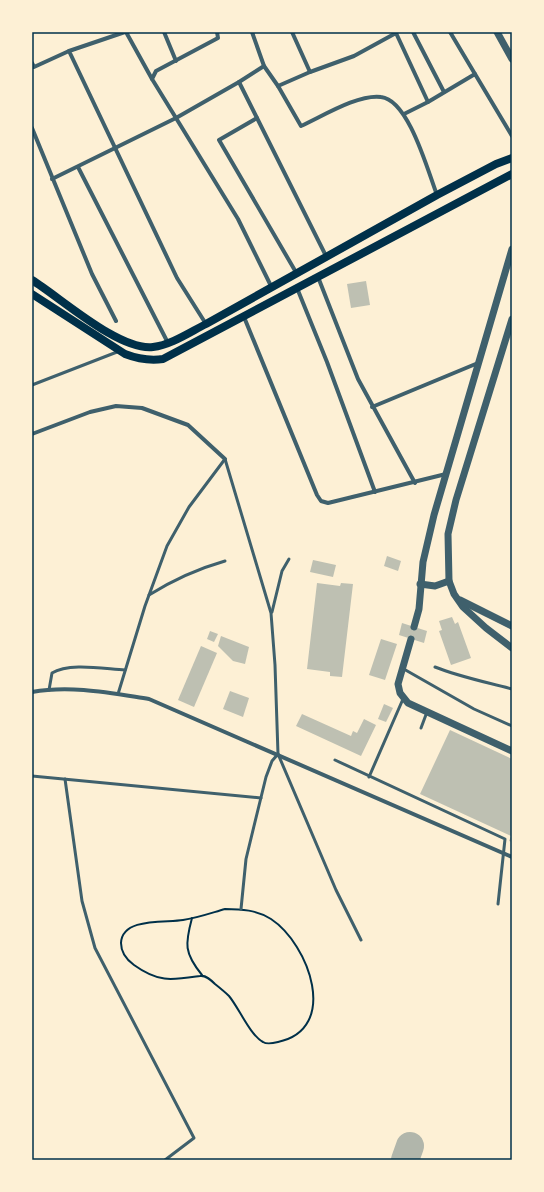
<svg xmlns="http://www.w3.org/2000/svg" width="544" height="1192" viewBox="0 0 544 1192" font-family="'PT Sans Narrow',sans-serif">
  <style>
    .lines { fill: none; stroke-linecap: round; stroke-linejoin: round }
    .taxiway { stroke: #b1b6ab; stroke-width: 28 }
    .building { fill: #bec0b2 }
    .path { stroke: #003049; stroke-width: 2 }
    .service { stroke: #3f606c; stroke-width: 3 }
    .minor { stroke: #3f606c; stroke-width: 4 }
    .tertiary { stroke: #3f606c; stroke-width: 7 }
    .secondary { stroke: #003049; stroke-width: 8 }
    .neatline { fill: none; stroke: #003049; stroke-width: 1.5 }
  </style>
  <rect width="100%" height="100%" fill="#fdf0d5"/>
  <g class="lines">
    <path class="taxiway" d="M405,1160l5,-14"/>
  </g>
  <g class="building">
    <path d="M366,281l4,24 -19,3 -4,-24z"/>
    <path d="M387,556l14,5 -3,10 -14,-5z"/>
    <path d="M313,560l23,5 -3,12 -23,-5z"/>
    <path d="M317,583l23,3 1,-3 12,1 -11,93 -12,-1v-4l-23,-3z"/>
    <path d="M452,617l3,7 3,-2 13,36 -20,7 -12,-34 3,-1 -3,-9z"/>
    <path d="M402,623l25,8 -3,12 -25,-8z"/>
    <path d="M210,631l8,3 -4,8 -7,-3z"/>
    <path d="M221,636l28,11 -4,17 -12,-3 -15,-15z"/>
    <path d="M381,639l16,5 -12,36 -16,-5z"/>
    <path d="M201,646l16,7 -23,54 -16,-7z"/>
    <path d="M230,691l19,7 -6,19 -20,-8z"/>
    <path d="M384,704l9,4 -7,14 -8,-3z"/>
    <path d="M302,714l49,22 2,-5 4,2 7,-14 12,6 -15,31 -65,-30z"/>
    <path d="M450,730l62,29v83l-3,-1 2,-5 -91,-42z"/>
  </g>
  <g class="lines">
    <g class="path">
      <path d="M225,909c16,0 32,1 46,10 38,25 69,110 7,123 -4,1 -12,2 -15,0 -13,-7 -24,-34 -34,-46 -4,-4 -9,-8 -14,-12 -4,-4 -9,-9 -15,-8 -28,4 -41,7 -66,-11 -7,-5 -13,-13 -13,-22 1,-26 45,-20 62,-23 14,-2 28,-7 42,-11z"/>
      <path d="M192,918c-7,26 -8,35 10,57"/>
    </g>
    <g class="service">
      <path d="M32,385l85,-33"/>
      <path d="M225,459l46,154 4,52 3,89 58,136 25,50"/>
      <path d="M149,595c24,-15 48,-26 76,-34"/>
      <path d="M272,612l10,-41 7,-12"/>
      <path d="M435,667c25,10 51,15 77,22"/>
      <path d="M402,668l72,41 38,17"/>
      <path d="M49,690l3,-17c17,-11 53,-4 73,-3"/>
      <path d="M118,694l27,-88 22,-60 22,-39 36,-48"/>
      <path d="M421,728l6,-16"/>
      <path d="M335,760l170,79 -7,65"/>
      <path d="M32,776l229,22"/>
      <path d="M369,777l34,-78"/>
      <path d="M65,779l17,122 13,47 99,190 -29,22"/>
      <path d="M241,909l5,-50 8,-33 12,-49 6,-16 6,-7"/>
    </g>
    <g class="minor">
      <path d="M125,32l-56,19 108,227 29,46"/>
      <path d="M126,32l26,47"/>
      <path d="M164,32l12,29"/>
      <path d="M292,32l18,40 44,-16 42,-23 32,69 47,-28 37,62"/>
      <path d="M413,32l31,60"/>
      <path d="M450,32l25,42"/>
      <path d="M32,63l2,4 35,-16"/>
      <path d="M264,66l14,20"/>
      <path d="M310,72l-32,14 23,40c22,-10 57,-32 80,-29 28,3 47,75 56,98"/>
      <path d="M239,82l25,-16 -12,-34"/>
      <path d="M404,114l24,-12"/>
      <path d="M257,118l-38,22 78,134"/>
      <path d="M32,128l60,146 24,47"/>
      <path d="M78,167l90,176"/>
      <path d="M52,179l124,-61 -24,-39 4,-8 62,-33 -1,-6"/>
      <path d="M318,277l40,102 57,104"/>
      <path d="M272,288l-34,-69 -62,-101 63,-36 87,174"/>
      <path d="M297,288l30,74 48,130"/>
      <path d="M244,317l73,178 4,6 7,2 118,-29"/>
      <path d="M372,407l106,-44"/>
      <path d="M32,434l58,-22 26,-6 26,2 46,17 37,34"/>
      <path d="M32,692c39,-7 78,1 117,7l363,158"/>
    </g>
    <g class="tertiary">
      <path d="M497,32l15,27"/>
      <path d="M512,319l-56,181 -8,34 1,47 5,13 9,13 23,21 26,20"/>
      <path d="M420,584l15,2 14,-5"/>
      <path d="M460,600l52,26"/>
      <path d="M414,627l5,-18 4,-47 11,-47 78,-266"/>
      <path d="M411,639l-13,45 2,9 8,10 104,48"/>
    </g>
    <g class="secondary">
      <path d="M32,280c29,18 87,71 121,67 18,-2 37,-15 53,-23l231,-129 59,-31 16,-6"/>
      <path d="M32,294l93,60c13,5 24,7 38,5l349,-185"/>
    </g>
  </g>
  <rect width="544" height="1192" fill="none" stroke="#fdf0d5" stroke-width="66"/>
  <rect x="33" y="33" width="478" height="1126" class="neatline"/>
</svg>
